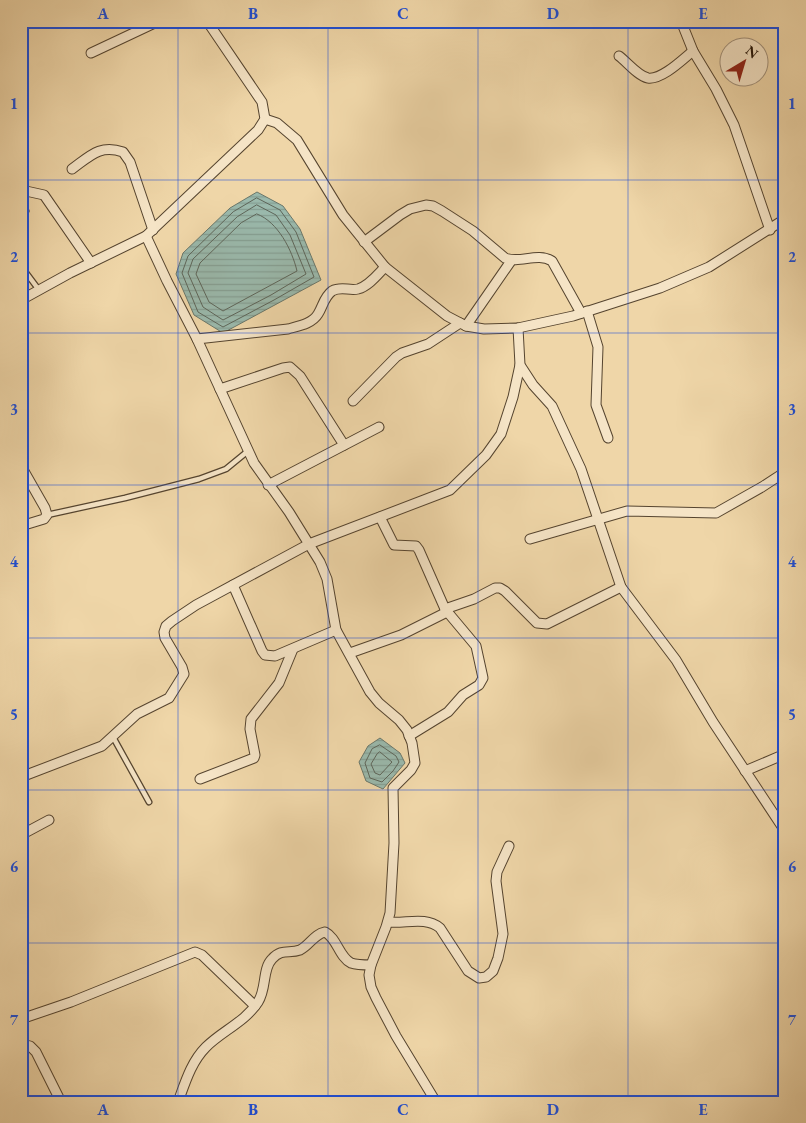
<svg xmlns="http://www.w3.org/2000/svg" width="806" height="1123" viewBox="0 0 806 1123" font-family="'EB Garamond',serif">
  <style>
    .water { fill: url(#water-rules); stroke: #6a776a }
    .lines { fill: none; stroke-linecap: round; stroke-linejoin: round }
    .shore { stroke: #5e665a; stroke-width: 1 }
    .service-casing { stroke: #55442f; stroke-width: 7 }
    .minor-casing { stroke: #55442f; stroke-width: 11 }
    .service { stroke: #f5e4c6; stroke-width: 4.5 }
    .minor { stroke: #f5e4c6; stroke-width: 9 }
    .grid { fill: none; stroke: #1d4ed8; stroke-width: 1; stroke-opacity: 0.55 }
    .neatline { fill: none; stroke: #1d4ed8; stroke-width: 2 }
    .grid-label { font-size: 16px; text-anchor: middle; font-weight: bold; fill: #1d4ed8 }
  </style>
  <defs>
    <pattern id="water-rules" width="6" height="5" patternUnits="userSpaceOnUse" patternTransform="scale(1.25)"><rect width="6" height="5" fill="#9ab9ac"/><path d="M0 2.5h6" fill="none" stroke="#849e92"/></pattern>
  </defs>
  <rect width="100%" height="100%" fill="#efd6a8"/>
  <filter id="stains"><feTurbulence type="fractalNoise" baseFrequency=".004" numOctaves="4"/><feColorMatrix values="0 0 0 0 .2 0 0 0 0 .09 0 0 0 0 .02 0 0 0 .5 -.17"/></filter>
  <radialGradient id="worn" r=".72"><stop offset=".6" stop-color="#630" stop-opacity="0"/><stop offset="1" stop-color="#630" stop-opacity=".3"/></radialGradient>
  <g class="water">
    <path d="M257,192l26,14 17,23 21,51 -98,53 -29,-18 -18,-41 7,-21 47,-45z"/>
    <path d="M380,738l20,15 5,10 -22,26 -17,-8 -7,-19 9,-16z"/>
  </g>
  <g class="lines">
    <g class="shore">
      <path d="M257,198l23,12 16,22 18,45 -40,23 -51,27 -25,-15 -16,-39 6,-17 45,-44z"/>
      <path d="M257,205l19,10 14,20 16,39 -35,21 -48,25 -20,-13 -15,-34 5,-14 44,-42z"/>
      <path d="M257,214c21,8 35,36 40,57l-74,40 -14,-9 -13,-28 4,-11 41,-40z"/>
      <path d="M380,745l16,11 3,6 -6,9 -11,11 -12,-4 -5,-15 7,-14z"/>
      <path d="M380,752l12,10 -12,13 -5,-2 -4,-9 6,-10z"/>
    </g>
    <g class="service-casing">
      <g id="service">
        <path d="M21,215l5,-4"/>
        <path d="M21,266l18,24"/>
        <path d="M47,515l78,-17 74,-19 27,-10 22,-18"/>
        <path d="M113,737l36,65"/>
      </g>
    </g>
    <g class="minor-casing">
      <g id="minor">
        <path d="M681,21l12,30 23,38 18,36 36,105"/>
        <path d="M91,53l68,-32"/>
        <path d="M619,56c8,6 19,20 29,22 14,2 35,-19 45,-27"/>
        <path d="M265,119l12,4 20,17 46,75 42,52 62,49 19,10 18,3 34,-1 55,-12 87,-28 49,-21 76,-48"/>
        <path d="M72,169c18,-13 28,-25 51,-17l7,10 23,68"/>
        <path d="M21,185l5,6 18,4 47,68"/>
        <path d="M146,236l21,45 30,58 57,124 35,49 31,50 7,17 9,51 34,62 9,11 20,17 8,10 5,13 3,20 -4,7 -18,18 1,55 -4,70 -4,14 -15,38 -2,10 2,12 5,11 20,38 40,66"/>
        <path d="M364,242l36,-27 10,-6 16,-4 7,1 9,5 31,20 32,27c15,6 32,-6 47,3l29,52"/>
        <path d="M21,300l49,-27 76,-37 112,-106 7,-11 -3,-17 -55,-81"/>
        <path d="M587,311l11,36 -2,58 12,33"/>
        <path d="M466,326l45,-65"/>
        <path d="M518,328l2,37 13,20 19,21 29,63 40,118 55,73 37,62 72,109"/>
        <path d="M197,339l91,-10c10,-3 24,-5 30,-15 5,-8 6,-17 14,-23 9,-5 17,0 26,-2 11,-3 20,-15 27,-22"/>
        <path d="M220,389l63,-21 7,-1 10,9 44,69"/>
        <path d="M353,401l43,-44 6,-4 26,-9 32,-21"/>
        <path d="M21,466l24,42 2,7 -3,4 -23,7"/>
        <path d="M268,485l111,-58"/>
        <path d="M380,517l14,28 22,1 3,4 26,59 31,37 7,32 -4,7 -16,10 -15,17 -39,24"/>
        <path d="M530,539l97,-28 89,2 46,-26 23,-15"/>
        <path d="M233,585l29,66 3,4 10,1 61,-26"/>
        <path d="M445,609l29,-10 21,-11h5l5,3 32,32 10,1 74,-37"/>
        <path d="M350,653l51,-18 46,-23"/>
        <path d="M745,771l40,-17"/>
        <path d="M21,777l81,-31 35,-32 32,-16 15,-24 -2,-7 -17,-29 -1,-6 2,-6 6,-5 24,-16 113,-61 141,-54 36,-35 15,-21 12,-37 7,-32"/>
        <path d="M200,779l54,-21 1,-3 -5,-26 1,-10 28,-36 14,-34"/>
        <path d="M21,835l28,-15"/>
        <path d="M388,922c18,2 37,-6 52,6l28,43 11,7 7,-1 7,-6 5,-13 5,-24 -7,-53 1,-9 12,-26"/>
        <path d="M21,1019l50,-17 124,-50 7,3 53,51"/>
        <path d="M21,1044l9,2 6,6 25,50"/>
        <path d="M178,1102c7,-19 13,-40 28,-55 16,-16 39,-25 52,-45 9,-14 4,-33 14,-43 10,-11 17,-5 28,-9 10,-5 14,-16 25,-18 12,6 14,25 26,31 6,2 14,2 20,2"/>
      </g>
    </g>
    <use href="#service" class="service"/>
    <use href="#minor" class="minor"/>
  </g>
  <path class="grid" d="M178,21v1081M328,21v1081M478,21v1081M628,21v1081M21,180h764M21,333h764M21,485h764M21,638h764M21,790h764M21,943h764"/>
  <rect width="806" height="1123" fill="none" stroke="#efd6a8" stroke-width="55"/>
  <g transform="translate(744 62) rotate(38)"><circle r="24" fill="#f5e4c6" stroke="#a1907a"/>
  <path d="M0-4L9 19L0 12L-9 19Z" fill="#8f2418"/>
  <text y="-8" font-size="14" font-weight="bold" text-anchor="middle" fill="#221307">N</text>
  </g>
  <rect x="28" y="28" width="750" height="1068" class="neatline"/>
  <g class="grid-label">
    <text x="103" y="19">A</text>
    <text x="253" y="19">B</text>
    <text x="403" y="19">C</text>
    <text x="553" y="19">D</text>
    <text x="703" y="19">E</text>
    <text x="14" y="109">1</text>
    <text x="792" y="109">1</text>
    <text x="14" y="262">2</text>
    <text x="792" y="262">2</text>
    <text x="14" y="415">3</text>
    <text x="792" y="415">3</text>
    <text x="14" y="567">4</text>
    <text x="792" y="567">4</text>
    <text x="14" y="720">5</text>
    <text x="792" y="720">5</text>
    <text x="14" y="872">6</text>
    <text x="792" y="872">6</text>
    <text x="14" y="1025">7</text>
    <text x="792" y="1025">7</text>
    <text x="103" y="1115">A</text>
    <text x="253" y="1115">B</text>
    <text x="403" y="1115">C</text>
    <text x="553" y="1115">D</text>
    <text x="703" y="1115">E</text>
  </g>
  <rect width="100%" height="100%" filter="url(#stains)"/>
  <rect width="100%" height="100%" fill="url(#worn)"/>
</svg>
